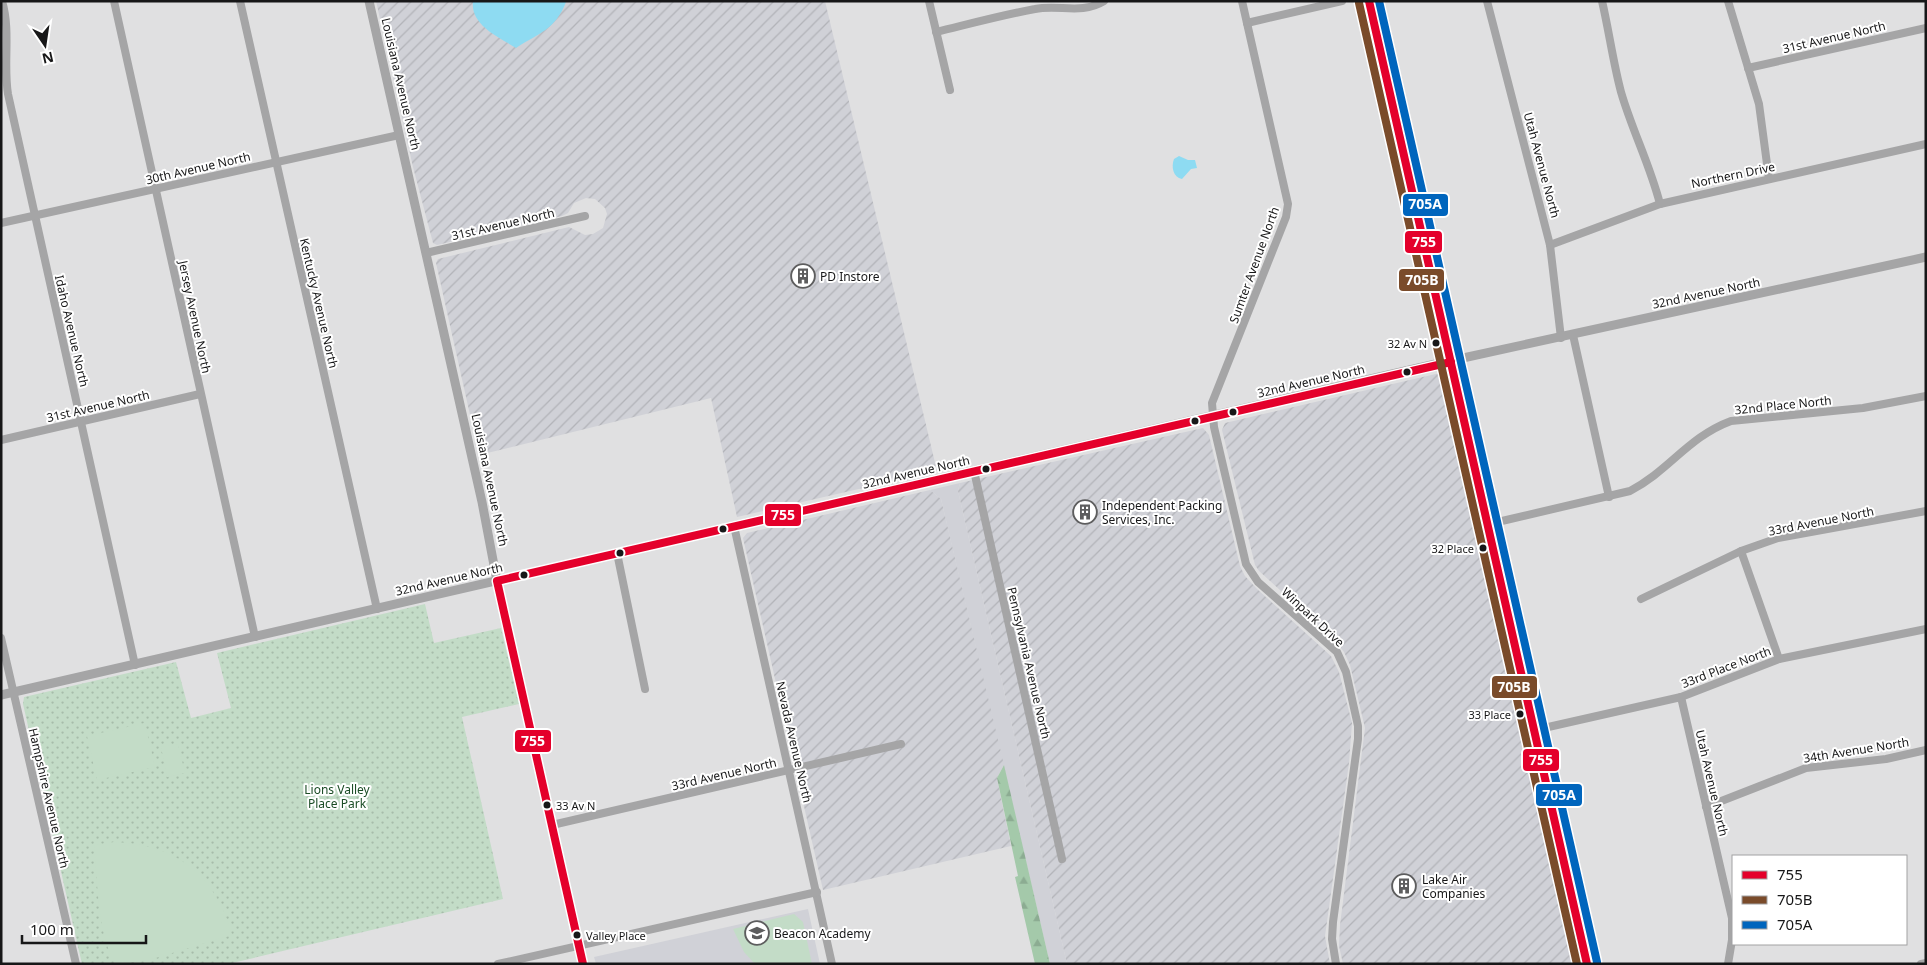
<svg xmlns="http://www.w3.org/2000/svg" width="1927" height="965" viewBox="0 0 1927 965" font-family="'Noto Sans',sans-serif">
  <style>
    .built { fill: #d0d1d7 }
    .industrial { fill: url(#industrial-furrows) }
    .forest { fill: url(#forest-firs) }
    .park { fill: url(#park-dots) }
    .garden { fill: #c3dcc7 }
    .water { fill: #8edbf2 }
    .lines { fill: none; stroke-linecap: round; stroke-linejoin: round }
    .minor { stroke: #a5a5a6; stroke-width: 8 }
    .tertiary { stroke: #a5a5a6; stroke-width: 9 }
    .secondary { stroke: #a4a4a5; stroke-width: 10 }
    .bus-1-casing { stroke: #fff; stroke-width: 11 }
    .bus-2-casing { stroke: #fff; stroke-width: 11 }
    .bus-3-casing { stroke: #fff; stroke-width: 11 }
    .bus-1 { stroke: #e4002b; stroke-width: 8 }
    .bus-2 { stroke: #7a4b2a; stroke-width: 8 }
    .bus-3 { stroke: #0065bd; stroke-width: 8 }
    .bus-dot { fill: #171718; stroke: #fff; stroke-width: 2 }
    .labels { text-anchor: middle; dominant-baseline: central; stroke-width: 4; stroke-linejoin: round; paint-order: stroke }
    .bus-label { font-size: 11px; fill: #171718; stroke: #fff; text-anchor: end }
    .street-label { font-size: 12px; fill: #171718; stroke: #fff }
    .poi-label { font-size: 12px; fill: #171718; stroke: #fff; text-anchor: start }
    .park-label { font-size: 12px; fill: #1b4c25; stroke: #fff }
    .line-badge { stroke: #fff; stroke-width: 2 }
    .badge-label { font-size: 14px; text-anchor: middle; font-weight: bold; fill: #fff }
  </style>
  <defs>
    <pattern id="industrial-furrows" width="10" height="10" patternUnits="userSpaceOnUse" patternTransform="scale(1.25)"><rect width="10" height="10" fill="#d0d1d7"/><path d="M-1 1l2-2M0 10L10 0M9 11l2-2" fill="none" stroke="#b2b3b8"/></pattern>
    <pattern id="forest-firs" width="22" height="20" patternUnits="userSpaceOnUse" patternTransform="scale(1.25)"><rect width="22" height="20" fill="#a4c9aa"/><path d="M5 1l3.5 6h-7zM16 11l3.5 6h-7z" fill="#8cac92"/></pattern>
    <pattern id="park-dots" width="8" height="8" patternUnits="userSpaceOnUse" patternTransform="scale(1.25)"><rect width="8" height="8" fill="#c3dcc7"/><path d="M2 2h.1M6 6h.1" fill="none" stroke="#a7bcaa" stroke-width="1.8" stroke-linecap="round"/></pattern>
  </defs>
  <rect width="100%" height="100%" fill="#e0e0e1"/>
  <g class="built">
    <path d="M960,483l-2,8 109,473h-17l-109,-465 -11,-9z"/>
    <path d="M808,909l12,55h-224l-2,-7z"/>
  </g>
  <g class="industrial">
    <path d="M376,1h449l112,470 -200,46 -26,-119 -232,57 -43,-192 2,-4 131,-32 16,8 8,-1 10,-6 4,-14 -2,-6 -10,-9 -9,-1 -12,5 -6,10 -6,3 -125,29 -4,-2 -20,-76z"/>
    <path d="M1440,373l6,5 133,586h-236l-4,-18 1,-21 25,-197 -15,-63 -6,-13 -11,-14 -74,-67 -4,-6 -33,-135 3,-7z"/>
    <path d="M1203,428l6,7 31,131 5,10 12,13 74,67 8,16 13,51 -3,40 -24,173 5,28h-263l-109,-473 2,-8z"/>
    <path d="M930,490l11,9 63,266 -7,13 14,68 -188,44 -80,-352 4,-5z"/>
  </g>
  <path class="forest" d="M1004,765l46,199h-15l-20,-87 3,-1 -21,-98z"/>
  <path class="park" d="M425,604l9,39 67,-15 18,76 -57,13 41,182 -275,65h-146l-59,-260 1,-7 152,-35 15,56 40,-10 -14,-55z"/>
  <g class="garden">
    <path d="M145,723l10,44 -58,13 -10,-44z"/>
    <path d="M178,744l7,29 -18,4 -6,-30z"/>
    <path d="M114,842c62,2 102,33 118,93l-83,25 -30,4c-21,-14 -22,-92 -25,-119z"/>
    <path d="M794,914l9,8 9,42h-57l-11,-12 -11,-23z"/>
  </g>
  <g class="water">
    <path d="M473,1h93v1c-11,28 -27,31 -50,46 -17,-11 -46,-23 -43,-47z"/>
    <path d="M1179,156l9,4h7l2,8 -6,1 -9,10c-9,-2 -11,-12 -8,-20z"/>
  </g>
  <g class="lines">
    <g class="minor">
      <path d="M2,1c9,30 1,63 6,93l127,571"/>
      <path d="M114,1l141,636"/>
      <path d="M240,1l137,608"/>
      <path d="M929,1l21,89"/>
      <path d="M1242,1l46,203 -2,13 -74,186 2,24 32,137 12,18 79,70 9,20 12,54v13l-25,183 -1,17 4,25"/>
      <path d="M1487,1l63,244 11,93"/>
      <path d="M1602,1c7,30 11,61 19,91 11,38 29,73 39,112"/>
      <path d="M1728,1l31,103 10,75"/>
      <path d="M1247,23l95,-22"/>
      <path d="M936,32c33,-8 66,-17 99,-23 24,-5 46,6 69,-8"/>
      <path d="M1748,68l178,-40"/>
      <path d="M1,223l398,-88"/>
      <path d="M1550,245l110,-41 266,-60"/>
      <path d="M426,253l159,-37"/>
      <path d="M1573,335l36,162"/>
      <path d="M1,440l199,-46"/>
      <path d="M974,471l88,388"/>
      <path d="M1489,524l141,-33c40,-21 58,-54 101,-70l132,-13 63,-12"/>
      <path d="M734,526l98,438"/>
      <path d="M1741,551l38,108"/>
      <path d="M617,553l28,136"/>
      <path d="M497,581l86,383"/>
      <path d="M1641,599l100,-48 37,-13 148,-27"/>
      <path d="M1,638l75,326"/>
      <path d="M1681,697l51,221v22l-4,24"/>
      <path d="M1535,730l146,-33 98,-38 147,-30"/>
      <path d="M1706,807l100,-39 80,-9 40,-9"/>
      <path d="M552,825l349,-81"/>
      <path d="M498,964l319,-72"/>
      <path d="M1921,964l5,-1"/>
    </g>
    <g class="tertiary">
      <path d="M369,1l113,501 15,79"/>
      <path d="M1,695l1439,-332 486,-106"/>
    </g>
    <path class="secondary" d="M1369,1l218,963"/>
    <g class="bus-1-casing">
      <g id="bus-1">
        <path d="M1369,1l218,963"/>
        <path d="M583,964l-86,-383 954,-219"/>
      </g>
    </g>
    <g class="bus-2-casing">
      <path id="bus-2" d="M1359,3l218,961"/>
    </g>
    <g class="bus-3-casing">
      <path id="bus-3" d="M1379,1l218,961"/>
    </g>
    <use href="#bus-1" class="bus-1"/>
    <use href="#bus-2" class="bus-2"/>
    <use href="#bus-3" class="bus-3"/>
  </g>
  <defs>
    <g id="building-ring" transform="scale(1.25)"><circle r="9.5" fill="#fff" stroke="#5d5d5e" stroke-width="1.5"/><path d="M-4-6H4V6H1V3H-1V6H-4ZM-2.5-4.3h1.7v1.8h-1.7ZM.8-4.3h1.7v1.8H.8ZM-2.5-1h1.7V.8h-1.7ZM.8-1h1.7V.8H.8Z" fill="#5d5d5e"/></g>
    <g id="school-ring" transform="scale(1.25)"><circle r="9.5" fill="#fff" stroke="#5d5d5e" stroke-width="1.5"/><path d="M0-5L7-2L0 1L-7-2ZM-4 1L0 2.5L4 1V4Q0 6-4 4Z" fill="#5d5d5e"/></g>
  </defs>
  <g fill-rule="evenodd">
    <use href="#building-ring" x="803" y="276"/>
    <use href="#building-ring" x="1085" y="512"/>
    <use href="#building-ring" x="1404" y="886"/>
    <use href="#school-ring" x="757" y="933"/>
  </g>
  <g class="bus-dot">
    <circle cx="1436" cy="343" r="4.5"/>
    <circle cx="1407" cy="372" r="4.5"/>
    <circle cx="1233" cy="412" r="4.5"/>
    <circle cx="1195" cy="421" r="4.5"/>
    <circle cx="986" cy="469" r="4.5"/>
    <circle cx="723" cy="529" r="4.5"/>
    <circle cx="1483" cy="548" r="4.5"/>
    <circle cx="620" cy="553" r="4.5"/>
    <circle cx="524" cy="575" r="4.5"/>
    <circle cx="1520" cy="714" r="4.5"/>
    <circle cx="547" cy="805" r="4.5"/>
    <circle cx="577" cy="935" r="4.5"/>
  </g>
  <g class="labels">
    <g class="bus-label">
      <text x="1427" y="343">32 Av N</text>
      <text x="1474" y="548">32 Place</text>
      <text x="1511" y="714">33 Place</text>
      <text x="556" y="805" text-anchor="start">33 Av N</text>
      <text x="586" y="935" text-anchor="start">Valley Place</text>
    </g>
    <g class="street-label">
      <text transform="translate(1834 37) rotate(-13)">31st Avenue North</text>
      <text transform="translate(401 84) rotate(77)">Louisiana Avenue North</text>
      <text transform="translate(1542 165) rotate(75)">Utah Avenue North</text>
      <text transform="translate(198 168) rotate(-13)">30th Avenue North</text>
      <text transform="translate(1733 175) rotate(-12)">Northern Drive</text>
      <text transform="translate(503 224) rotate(-13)">31st Avenue North</text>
      <text transform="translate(1254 265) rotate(-70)">Sumter Avenue North</text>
      <text transform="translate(1706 293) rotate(-12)">32nd Avenue North</text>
      <text transform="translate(319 303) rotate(77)">Kentucky Avenue North</text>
      <text transform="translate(195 317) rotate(78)">Jersey Avenue North</text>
      <text transform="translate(72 331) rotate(77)">Idaho Avenue North</text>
      <text transform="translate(1311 381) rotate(-13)">32nd Avenue North</text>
      <text transform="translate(1783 405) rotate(-6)">32nd Place North</text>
      <text transform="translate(98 406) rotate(-13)">31st Avenue North</text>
      <text transform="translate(916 472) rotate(-13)">32nd Avenue North</text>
      <text transform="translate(490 480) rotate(78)">Louisiana Avenue North</text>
      <text transform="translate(1821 521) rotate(-11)">33rd Avenue North</text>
      <text transform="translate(449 579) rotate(-13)">32nd Avenue North</text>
      <text transform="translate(1313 617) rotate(43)">Winpark Drive</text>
      <text transform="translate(1029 663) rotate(77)">Pennsylvania Avenue North</text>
      <text transform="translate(1726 667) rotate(-21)">33rd Place North</text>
      <text transform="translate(794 742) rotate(77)">Nevada Avenue North</text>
      <text transform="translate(1856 750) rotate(-9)">34th Avenue North</text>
      <text transform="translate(724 774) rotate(-13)">33rd Avenue North</text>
      <text transform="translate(1712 783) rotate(77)">Utah Avenue North</text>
      <text transform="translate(49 798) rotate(77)">Hampshire Avenue North</text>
    </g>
    <g class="poi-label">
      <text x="820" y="276">PD Instore</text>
      <text x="1102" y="505">Independent Packing<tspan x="1102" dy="14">Services, Inc.</tspan></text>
      <text x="1422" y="879">Lake Air<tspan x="1422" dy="14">Companies</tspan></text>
      <text x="774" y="933">Beacon Academy</text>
    </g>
    <g class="park-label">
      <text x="337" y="789">Lions Valley<tspan x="337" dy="14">Place Park</tspan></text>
    </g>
  </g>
  <g class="line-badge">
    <rect x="1402" y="193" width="47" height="24" rx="5" fill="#0065bd"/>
    <rect x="1404" y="230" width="39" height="24" rx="5" fill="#e4002b"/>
    <rect x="1398" y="268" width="47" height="24" rx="5" fill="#7a4b2a"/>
    <rect x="764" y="503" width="38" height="24" rx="5" fill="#e4002b"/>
    <rect x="1491" y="675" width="47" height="24" rx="5" fill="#7a4b2a"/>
    <rect x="514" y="729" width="38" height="24" rx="5" fill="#e4002b"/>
    <rect x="1522" y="748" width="38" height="24" rx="5" fill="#e4002b"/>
    <rect x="1535" y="783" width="48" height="24" rx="5" fill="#0065bd"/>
  </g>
  <g class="badge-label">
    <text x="1425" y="209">705A</text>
    <text x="1424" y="247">755</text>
    <text x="1422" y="285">705B</text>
    <text x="783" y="520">755</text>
    <text x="1514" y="692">705B</text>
    <text x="533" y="746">755</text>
    <text x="1541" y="765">755</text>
    <text x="1559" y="800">705A</text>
  </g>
  <rect width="1927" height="965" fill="none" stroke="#171718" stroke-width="5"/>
  <rect x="1732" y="855" width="175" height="90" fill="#ffffff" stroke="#a2a2a3"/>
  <rect x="1742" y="871" width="25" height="8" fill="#e4002b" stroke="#a2a2a3"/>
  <text x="1777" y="880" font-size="15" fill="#171718">755</text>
  <rect x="1742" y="896" width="25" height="8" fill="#7a4b2a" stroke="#a2a2a3"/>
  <text x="1777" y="905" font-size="15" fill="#171718">705B</text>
  <rect x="1742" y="921" width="25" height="8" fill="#0065bd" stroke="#a2a2a3"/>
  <text x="1777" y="930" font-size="15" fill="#171718">705A</text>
  <g transform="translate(45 45) rotate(167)" stroke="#ffffff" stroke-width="4" paint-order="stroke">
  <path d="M0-4L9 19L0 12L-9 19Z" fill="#171718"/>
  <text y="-8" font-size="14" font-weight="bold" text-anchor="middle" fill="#171718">N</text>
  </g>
  <path d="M22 935v8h124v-8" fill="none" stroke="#171718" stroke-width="2.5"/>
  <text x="30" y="935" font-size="15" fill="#171718" stroke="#ffffff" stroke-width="4" paint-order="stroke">100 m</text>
</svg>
